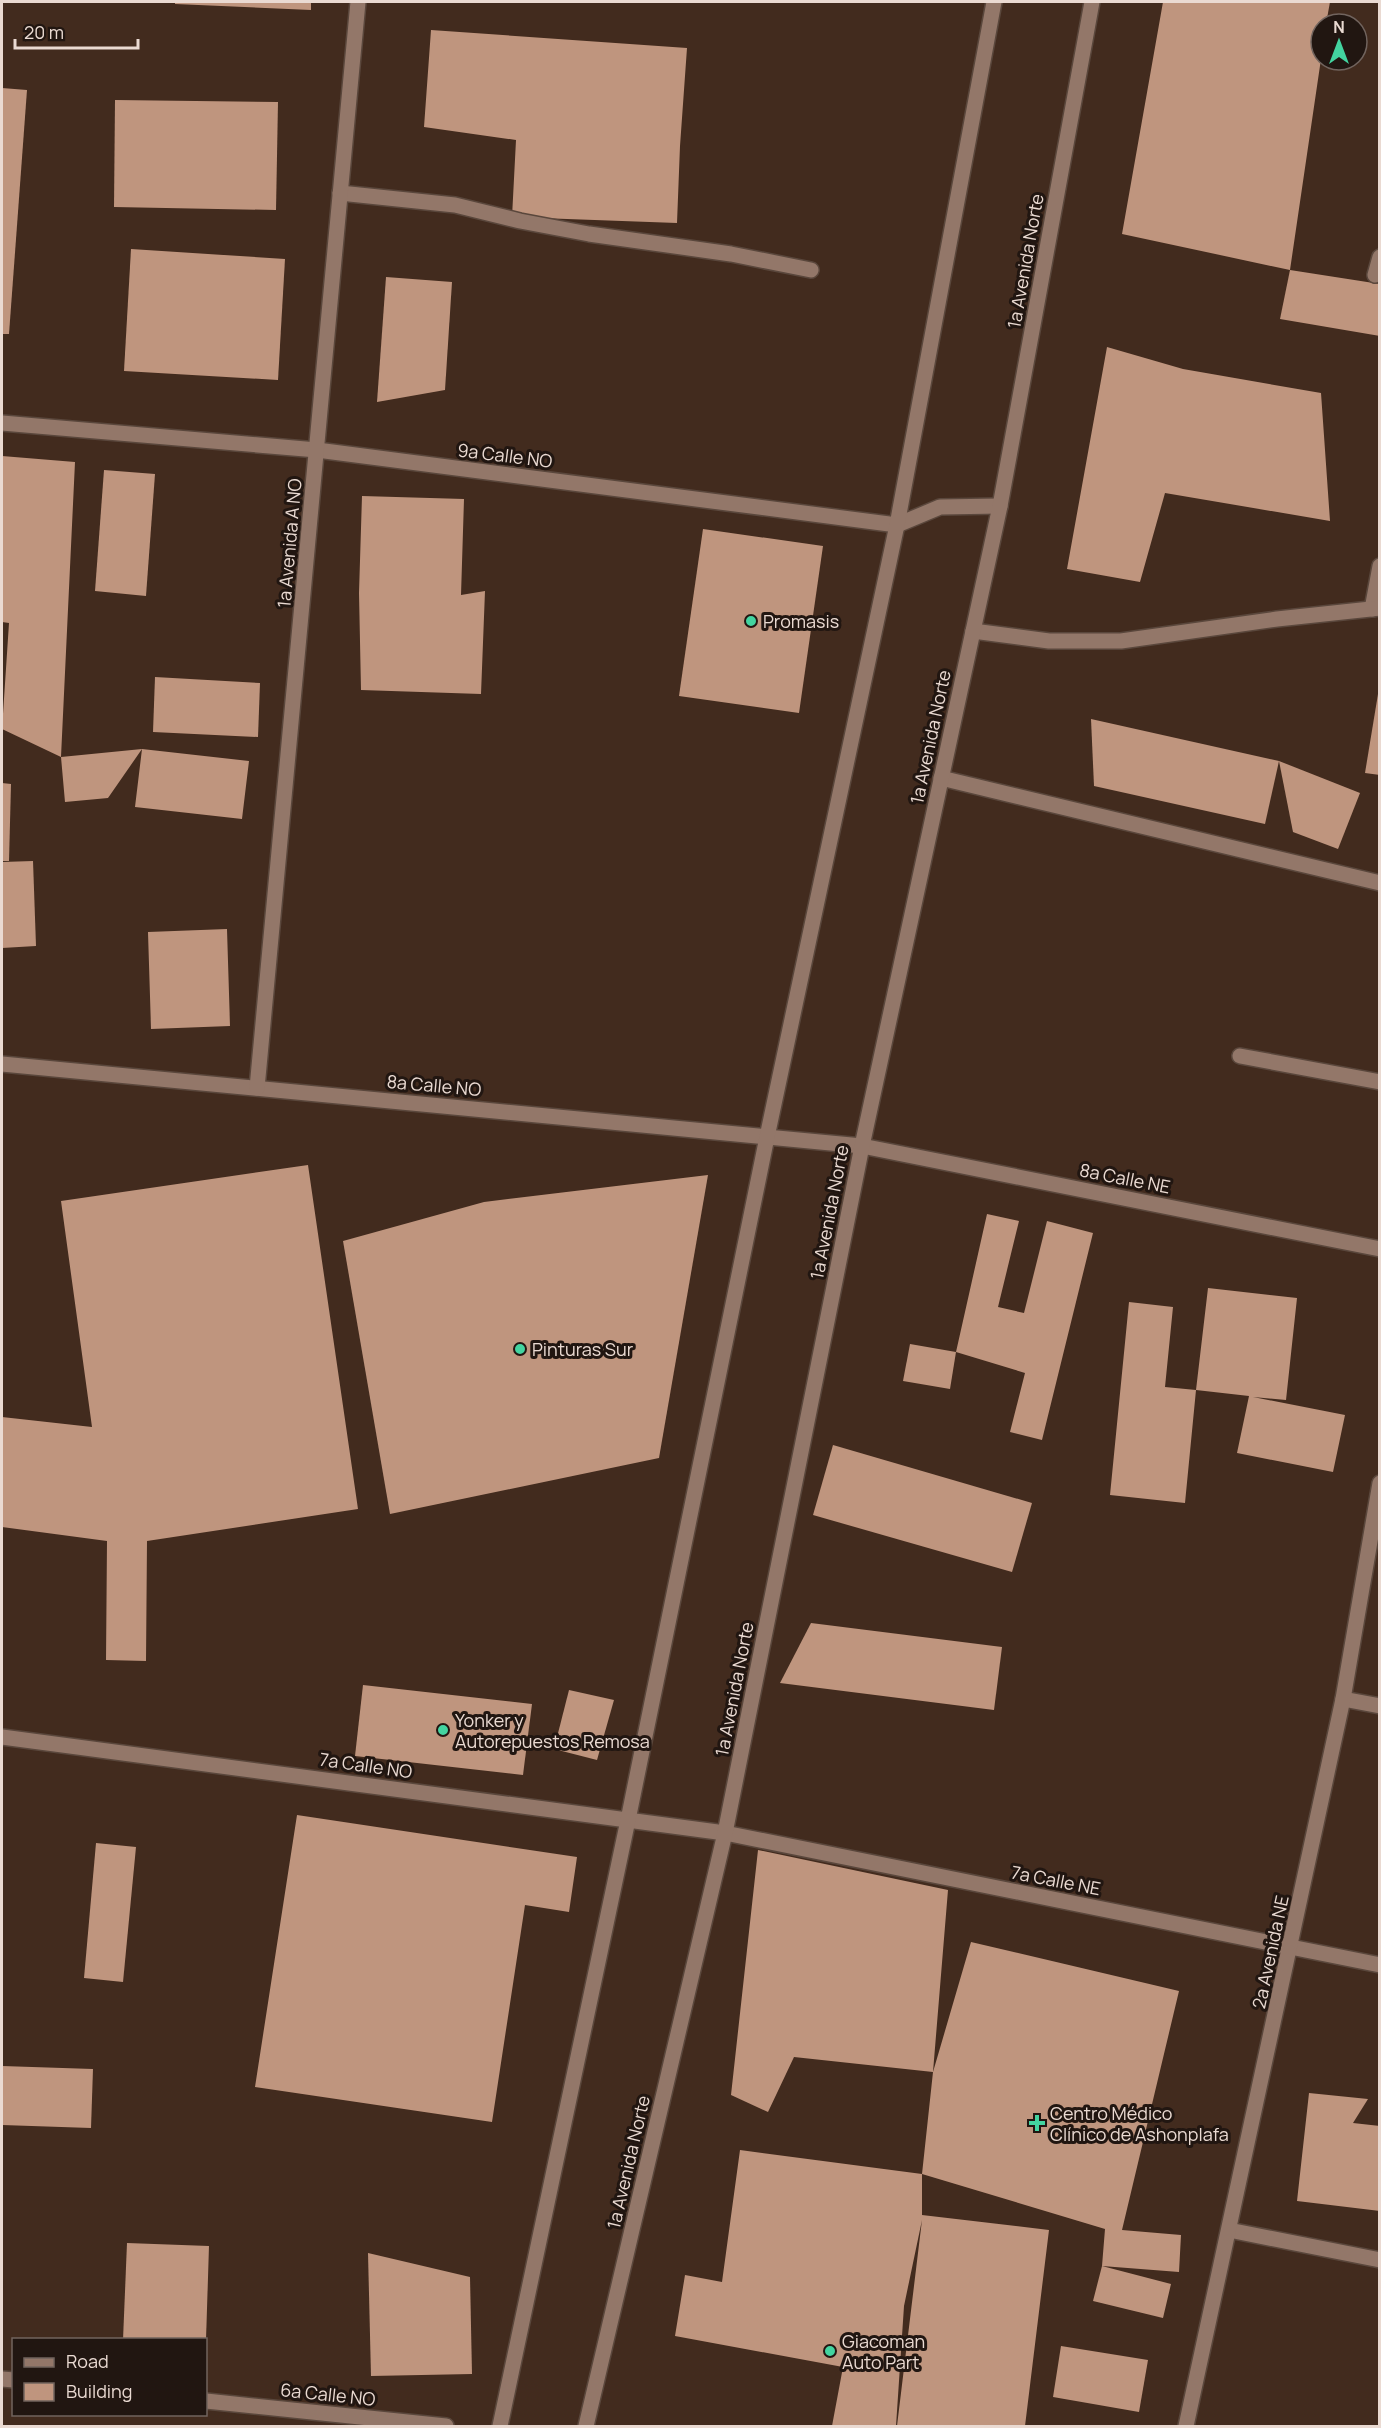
<svg xmlns="http://www.w3.org/2000/svg" width="1381" height="2428" viewBox="0 0 1381 2428" font-family="Manrope,sans-serif">
  <style>
    .building { fill: #bf957e }
    .lines { fill: none; stroke-linecap: round; stroke-linejoin: round }
    .minor-casing { stroke: #5a473c; stroke-width: 18 }
    .minor { stroke: #937769; stroke-width: 15 }
    .poi-dot { fill: #43d4a0; stroke: #211611; stroke-width: 2 }
    .labels { text-anchor: middle; dominant-baseline: central; stroke-width: 6; stroke-linejoin: round; paint-order: stroke }
    .street-label { font-size: 18px; fill: #eadad2; stroke: #211611 }
    .poi-label { font-size: 18px; fill: #eadad2; stroke: #211611; text-anchor: start }
  </style>
  <rect width="100%" height="100%" fill="#422b1e"/>
  <g class="building">
    <path d="M175,2h136v8l-136,-6z"/>
    <path d="M1163,2h167l-4,22h-5v35l-31,211 -168,-36z"/>
    <path d="M431,30l256,18 -7,98 -3,77 -165,-6 4,-77 -92,-13z"/>
    <path d="M2,88l25,2 -18,244h-7z"/>
    <path d="M115,100l163,2 -2,108 -162,-3z"/>
    <path d="M131,249l154,10 -7,121 -154,-9z"/>
    <path d="M1290,270l90,14v52l-100,-17z"/>
    <path d="M386,277l66,5 -7,108 -68,12z"/>
    <path d="M1107,347l76,22 138,24 9,128 -165,-28 -25,89 -73,-13z"/>
    <path d="M2,456l73,6 -14,295 -59,-28 7,-106 -7,-1z"/>
    <path d="M104,470l51,4 -9,122 -51,-5z"/>
    <path d="M362,496l102,3 -3,96 24,-4 -4,103 -120,-4 -2,-97z"/>
    <path d="M703,529l120,17 -24,167 -120,-17z"/>
    <path d="M155,677l105,6 -2,54 -105,-5z"/>
    <path d="M1378,694h2v81l-15,-2z"/>
    <path d="M1091,719l188,42 -14,63 -171,-38z"/>
    <path d="M142,749l107,12 -7,58 -107,-12 7,-58 -34,49 -43,4 -4,-45z"/>
    <path d="M1279,761l81,32 -22,56 -45,-17z"/>
    <path d="M2,783l9,1 -2,77h-7z"/>
    <path d="M33,861l3,85 -34,2v-86z"/>
    <path d="M227,929l3,97 -79,3 -3,-97z"/>
    <path d="M308,1165l50,344 -211,32 -1,120 -40,-1 1,-119 -105,-14v-110l90,10 -31,-226z"/>
    <path d="M708,1175l-49,283 -269,56 -47,-273 141,-39z"/>
    <path d="M987,1214l32,7 -21,86 26,6 23,-92 46,12 -51,207 -32,-8 15,-59 -69,-21z"/>
    <path d="M1208,1288l89,10 -11,102 -33,-3 92,18 -12,57 -96,-19 12,-57 -53,-6z"/>
    <path d="M1129,1302l44,5 -8,80 31,3 -11,113 -75,-8z"/>
    <path d="M910,1344l46,8 -6,37 -47,-8z"/>
    <path d="M833,1445l199,58 -20,69 -199,-57z"/>
    <path d="M811,1623l191,24 -8,63 -214,-27z"/>
    <path d="M363,1685l169,19 -9,71 -168,-19z"/>
    <path d="M569,1690l45,10 -17,60 -43,-11z"/>
    <path d="M297,1815l280,42 -8,55 -44,-7 -33,217 -237,-35z"/>
    <path d="M96,1843l40,4 -13,135 -39,-4z"/>
    <path d="M758,1850l190,40 -15,182 -139,-15 -26,55 -37,-17z"/>
    <path d="M971,1942l208,49 -57,239 59,5 -2,37 -77,-6 69,18 -8,34 -70,-17 9,-35 3,-37 -183,-55 11,-102z"/>
    <path d="M2,2066l91,3 -2,59 -89,-3z"/>
    <path d="M1309,2093l59,6 -15,24 27,3v85l-83,-10z"/>
    <path d="M740,2150l182,24v41l127,15 -24,196h-128l25,-206 -18,86 -8,120h-64l11,-59 -168,-31 10,-61 37,7z"/>
    <path d="M127,2243l82,3 -3,94h-83z"/>
    <path d="M368,2253l102,24 2,97 -101,2z"/>
    <path d="M1061,2346l87,14 -9,52 -86,-15z"/>
  </g>
  <g class="lines">
    <g class="minor-casing">
      <g id="minor">
        <path d="M340,193l115,12 65,16 69,13 142,20 80,16"/>
        <path d="M1375,275l5,-18"/>
        <path d="M2,423l315,27 580,75 43,-18 60,-1"/>
        <path d="M1372,609l8,-43"/>
        <path d="M973,631l76,10h72l156,-22 103,-11"/>
        <path d="M941,778l439,105"/>
        <path d="M1240,1056l140,26"/>
        <path d="M2,1064l860,82 518,103"/>
        <path d="M257,1088l101,-1086"/>
        <path d="M1343,1699l37,7"/>
        <path d="M2,1737l723,96 655,132"/>
        <path d="M1229,2230l151,30"/>
        <path d="M2,2379l12,1"/>
        <path d="M206,2401l240,25"/>
        <path d="M500,2426l128,-606 139,-683 130,-612 97,-523"/>
        <path d="M586,2426l139,-593 137,-687 138,-640 92,-504"/>
        <path d="M1186,2426l157,-727 37,-216"/>
      </g>
    </g>
    <use href="#minor" class="minor"/>
  </g>
  <g class="poi-dot">
    <circle cx="751" cy="621" r="6"/>
    <circle cx="520" cy="1349" r="6"/>
    <circle cx="443" cy="1730" r="6"/>
    <path d="M1034 2114h6v6h6v6h-6v6h-6v-6h-6v-6h6z"/>
    <circle cx="830" cy="2351" r="6"/>
  </g>
  <g class="labels">
    <g class="street-label">
      <text transform="translate(1025 261) rotate(-80)">1a Avenida Norte</text>
      <text transform="translate(505 455) rotate(7)">9a Calle NO</text>
      <text transform="translate(289 543) rotate(-85)">1a Avenida A NO</text>
      <text transform="translate(930 737) rotate(-78)">1a Avenida Norte</text>
      <text transform="translate(434 1085) rotate(5)">8a Calle NO</text>
      <text transform="translate(1125 1178) rotate(11)">8a Calle NE</text>
      <text transform="translate(829 1212) rotate(-79)">1a Avenida Norte</text>
      <text transform="translate(734 1689) rotate(-79)">1a Avenida Norte</text>
      <text transform="translate(366 1765) rotate(8)">7a Calle NO</text>
      <text transform="translate(1056 1880) rotate(11)">7a Calle NE</text>
      <text transform="translate(1270 1952) rotate(-78)">2a Avenida NE</text>
      <text transform="translate(628 2162) rotate(-77)">1a Avenida Norte</text>
      <text transform="translate(328 2394) rotate(6)">6a Calle NO</text>
    </g>
    <g class="poi-label">
      <text x="763" y="621">Promasis</text>
      <text x="532" y="1349">Pinturas Sur</text>
      <text x="455" y="1720">Yonker y<tspan x="455" dy="21">Autorepuestos Remosa</tspan></text>
      <text x="1050" y="2113">Centro Médico<tspan x="1050" dy="21">Clínico de Ashonplafa</tspan></text>
      <text x="842" y="2341">Giacoman<tspan x="842" dy="21">Auto Part</tspan></text>
    </g>
  </g>
  <rect width="1381" height="2428" fill="none" stroke="#eadad2" stroke-width="6"/>
  <rect x="12" y="2338" width="195" height="78" fill="#211611" stroke="#71645e" stroke-width="1.5"/>
  <rect x="24" y="2358" width="30" height="9" fill="#937769" stroke="#71645e" stroke-width="1.5"/>
  <text x="66" y="2368" font-size="18" fill="#eadad2">Road</text>
  <rect x="24" y="2383" width="30" height="18" fill="#bf957e" stroke="#71645e" stroke-width="1.5"/>
  <text x="66" y="2398" font-size="18" fill="#eadad2">Building</text>
  <g transform="translate(1339 42)"><circle r="28" fill="#211611" stroke="#71645e" stroke-width="1.5"/>
  <path d="M0-4.5L10 22L0 15L-10 22Z" fill="#43d4a0"/>
  <text y="-9" font-size="16" font-weight="bold" text-anchor="middle" fill="#eadad2">N</text>
  </g>
  <path d="M15 39v9h123v-9" fill="none" stroke="#eadad2" stroke-width="3"/>
  <text x="24" y="39" font-size="18" fill="#eadad2" stroke="#211611" stroke-width="4.5" paint-order="stroke">20 m</text>
</svg>
